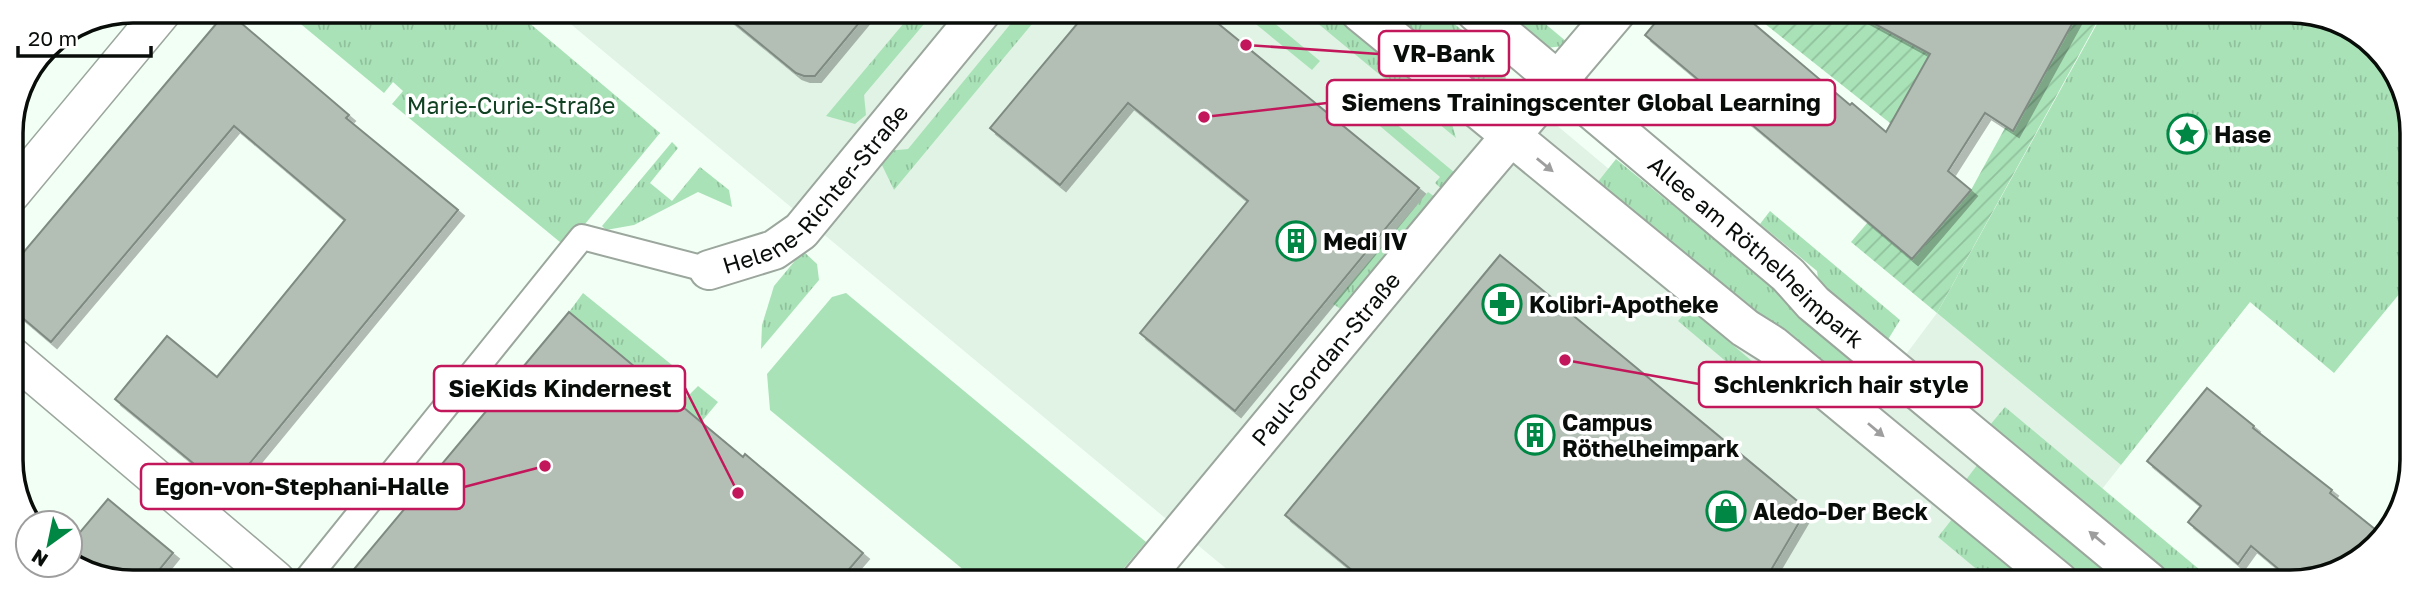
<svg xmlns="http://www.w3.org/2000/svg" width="2423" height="593" viewBox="0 0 2423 593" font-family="'Golos Text',sans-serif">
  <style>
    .built { fill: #e1f3e5 }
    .grass { fill: url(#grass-tufts) }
    .garden { fill: url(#garden-furrows) }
    .pitch { fill: #a9e2b7 }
    .building { fill: #b3bfb5; stroke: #7f8b82; stroke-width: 2; filter: url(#shadow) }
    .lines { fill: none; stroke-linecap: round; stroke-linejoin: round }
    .service-casing { stroke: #9ba69d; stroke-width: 28 }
    .pedestrian-casing { stroke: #9ba69d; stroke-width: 40 }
    .minor-casing { stroke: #9ba69d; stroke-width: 42 }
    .tertiary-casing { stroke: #9ba69d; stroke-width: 42 }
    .service { stroke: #fff; stroke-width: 24 }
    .pedestrian { stroke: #fff; stroke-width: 37 }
    .minor { stroke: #fff; stroke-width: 38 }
    .tertiary { stroke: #fff; stroke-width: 38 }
    .oneway { fill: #9d9e9d }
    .labels { text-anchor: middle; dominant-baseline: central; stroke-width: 7; stroke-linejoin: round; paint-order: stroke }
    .park-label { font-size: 23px; fill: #0f4122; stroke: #fff }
    .poi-label { font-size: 23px; font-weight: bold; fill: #090d0a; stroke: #fff; text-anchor: start }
    .street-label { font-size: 23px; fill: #090d0a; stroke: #fff }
    .rim { fill: none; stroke: #090d0a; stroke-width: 3.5 }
    .leader { fill: none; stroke: #c2185b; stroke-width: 2.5 }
    .callout-dot { fill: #c2185b; stroke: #fff; stroke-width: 2.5 }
    .callout { fill: #fff; stroke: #c2185b; stroke-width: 2.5 }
    .callout-label { font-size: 24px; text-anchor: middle; font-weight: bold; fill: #090d0a }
  </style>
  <defs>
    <pattern id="grass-tufts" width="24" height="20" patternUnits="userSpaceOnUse" patternTransform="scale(1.75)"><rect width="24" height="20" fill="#a9e2b7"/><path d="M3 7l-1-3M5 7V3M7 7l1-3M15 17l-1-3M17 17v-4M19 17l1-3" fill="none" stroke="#90c19c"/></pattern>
    <pattern id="garden-furrows" width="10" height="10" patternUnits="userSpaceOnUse" patternTransform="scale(1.75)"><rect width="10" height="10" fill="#a9e2b7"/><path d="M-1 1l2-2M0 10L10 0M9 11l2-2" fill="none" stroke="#90c19c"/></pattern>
    <filter id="shadow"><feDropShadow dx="6" dy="6" stdDeviation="0" flood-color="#0004"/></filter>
  </defs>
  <rect width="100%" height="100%" fill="#f2fff5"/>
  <path class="built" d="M555,11l866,1 456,381 60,-80 184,152 -52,66 61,51 -889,-1z"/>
  <g class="grass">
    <path d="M285,11h183l3,2 2,-2h42l145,122 -94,114 -174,-143 11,-13 -10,-9 -9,11z"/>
    <path d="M914,11h21l-71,84 2,20 -11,9 -29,-8z"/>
    <path d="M1021,11l21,1 -148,178 -14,-29 8,-10 20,-2z"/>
    <path d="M1241,12h20l59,49 -8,9z"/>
    <path d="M1304,12h27l101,83 18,22 6,21z"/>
    <path d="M1393,12h46l60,47c6,12 9,19 5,32l-6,3 -9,-2z"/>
    <path d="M1503,12h28l36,30 -3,4 -18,2z"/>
    <path d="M2103,13h212l62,33 33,62v173l-76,92 -84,-71 -129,163 -184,-152z"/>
    <path d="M1382,112l73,61 -10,19 -10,-9 5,-6 -66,-56z"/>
    <path d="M672,142l6,6 -28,35 22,18 28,-34 29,23 3,17 -34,-15 -64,33 -28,5 -4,-4z"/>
    <path d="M1616,159l254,207 -15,27 -258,-210z"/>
    <path d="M1428,192l11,8 -94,112 -12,-8z"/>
    <path d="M1770,211l130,109 -16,26 -64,-53 -3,-22 -57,-47z"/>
    <path d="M803,251l14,13 2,16 -58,69 1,-24 12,-39z"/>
    <path d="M583,293l89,72 -7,10 22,22 11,-11 20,16 -149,179h-15l138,-167 -123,-102z"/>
    <path d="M1689,308l89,75 -11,13 -89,-75z"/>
    <path d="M2005,407l201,168 -6,7h-32l-183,-151z"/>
    <path d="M1981,460l148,122h-50l-117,-97z"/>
    <path d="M1956,514l82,68h-46l-54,-45z"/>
  </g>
  <g class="garden">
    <path d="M1750,12h123l-4,10 35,18 33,1 -20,36 -17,54z"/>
    <path d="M2078,13h24l-165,300 -86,-71 17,-20 44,37 59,-69 35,-64 7,4z"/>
  </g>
  <path class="pitch" d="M846,293l300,249 -33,39h-136l-207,-171 -3,-36 65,-77z"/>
  <g class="building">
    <path d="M227,11l122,104 -3,3 112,92 -231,281 -112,-92 52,-63 50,41 128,-157 -111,-94 -183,216 -39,-33v-43z"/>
    <path d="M720,11h149l-54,65h-11l-8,-3z"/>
    <path d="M1087,12h117l215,176 -184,223 -95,-78 108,-132 -120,-98 -68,82 -70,-57z"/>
    <path d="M1664,12h76l110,93 2,-2 34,29 44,-78 -77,-42 225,1 -65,118 -28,-18 -37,58 23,19 -59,69 -267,-224z"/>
    <path d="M1500,255l307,254 -43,73 -399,-1 -80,-66z"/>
    <path d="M569,312l174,145 2,-3 118,99 -24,28 -494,-1z"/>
    <path d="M2207,388l47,38 -1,2 79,62 -2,3 51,41 -10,19 -77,29 -43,-36 -13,18 -50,-42 13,-16 -54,-45z"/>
    <path d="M108,499l65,54 -22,27h-43l-38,-20v-16z"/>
  </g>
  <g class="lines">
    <g class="service-casing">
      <path id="service" d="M306,580l276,-343 127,33"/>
    </g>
    <g class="pedestrian-casing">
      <g id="pedestrian">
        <path d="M11,194l152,-183"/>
        <path d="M12,356l264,224"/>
      </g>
    </g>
    <g class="minor-casing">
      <g id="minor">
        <path id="s1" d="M709,270l65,-20 27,-19 181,-220"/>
        <path id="s2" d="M1141,581l324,-391 151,-178"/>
      </g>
    </g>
    <g class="tertiary-casing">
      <g id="tertiary">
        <path d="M1360,12l385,316 27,17 287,237"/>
        <path id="s3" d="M1476,12l312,263 25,28 336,279"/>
      </g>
    </g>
    <use href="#service" class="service"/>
    <use href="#pedestrian" class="pedestrian"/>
    <use href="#minor" class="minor"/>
    <use href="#tertiary" class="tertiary"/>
  </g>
  <defs><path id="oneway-solid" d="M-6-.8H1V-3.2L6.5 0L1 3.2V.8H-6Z" transform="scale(1.75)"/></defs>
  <g class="oneway">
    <use href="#oneway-solid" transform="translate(1545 165) rotate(39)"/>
    <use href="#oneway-solid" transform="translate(1876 430) rotate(40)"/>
    <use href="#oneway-solid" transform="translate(2097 538) rotate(-140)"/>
  </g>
  <defs>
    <g id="sight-ring" transform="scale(2.0125)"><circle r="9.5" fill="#fff" stroke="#008744" stroke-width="1.5"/><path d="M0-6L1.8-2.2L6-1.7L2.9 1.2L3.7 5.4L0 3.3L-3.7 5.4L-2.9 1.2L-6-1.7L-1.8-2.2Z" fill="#008744"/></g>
    <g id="building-ring" transform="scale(2.0125)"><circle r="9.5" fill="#fff" stroke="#008744" stroke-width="1.5"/><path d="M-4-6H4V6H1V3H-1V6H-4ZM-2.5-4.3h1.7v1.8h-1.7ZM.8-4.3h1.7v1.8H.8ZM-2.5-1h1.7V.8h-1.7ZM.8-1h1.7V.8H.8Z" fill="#008744"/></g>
    <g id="pharmacy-ring" transform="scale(2.0125)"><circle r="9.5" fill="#fff" stroke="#008744" stroke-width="1.5"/><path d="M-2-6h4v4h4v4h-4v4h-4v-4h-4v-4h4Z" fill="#008744"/></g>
    <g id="shop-ring" transform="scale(2.0125)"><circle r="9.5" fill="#fff" stroke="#008744" stroke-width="1.5"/><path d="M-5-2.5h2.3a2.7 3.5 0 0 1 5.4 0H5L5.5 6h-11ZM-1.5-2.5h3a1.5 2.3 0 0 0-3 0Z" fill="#008744"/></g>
  </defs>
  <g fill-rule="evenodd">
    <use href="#sight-ring" x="2187" y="134"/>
    <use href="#building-ring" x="1296" y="241"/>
    <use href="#pharmacy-ring" x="1502" y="304"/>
    <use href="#building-ring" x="1535" y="435"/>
    <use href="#shop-ring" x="1726" y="511"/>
  </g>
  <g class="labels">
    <g class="park-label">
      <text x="511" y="105">Marie-Curie-Straße</text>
    </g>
    <g class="poi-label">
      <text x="2214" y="134">Hase</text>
      <text x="1323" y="241">Medi IV</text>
      <text x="1529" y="304">Kolibri-Apotheke</text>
      <text x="1562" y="422">Campus<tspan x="1562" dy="26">Röthelheimpark</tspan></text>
      <text x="1753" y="511">Aledo-Der Beck</text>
    </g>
    <g class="street-label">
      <text stroke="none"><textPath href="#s1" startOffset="138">Helene-Richter-Straße</textPath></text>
      <text stroke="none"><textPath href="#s3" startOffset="369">Allee am Röthelheimpark</textPath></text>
      <text stroke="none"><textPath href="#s2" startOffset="289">Paul-Gordan-Straße</textPath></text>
    </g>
  </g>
  <path d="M0 0H2423V593H0ZM133 23H2290A110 110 0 0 1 2400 133V460A110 110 0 0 1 2290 570H133A110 110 0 0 1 23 460V133A110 110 0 0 1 133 23Z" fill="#fff" fill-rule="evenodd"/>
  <path class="rim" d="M133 23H2290A110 110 0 0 1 2400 133V460A110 110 0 0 1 2290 570H133A110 110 0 0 1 23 460V133A110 110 0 0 1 133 23Z"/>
  <path class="leader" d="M1246 45L1379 54M1204 117L1327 103M1565 360L1699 384M738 493L685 388M545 466L464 487"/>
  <g class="callout-dot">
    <circle cx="1246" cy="45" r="7"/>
    <circle cx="1204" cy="117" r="7"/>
    <circle cx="1565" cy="360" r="7"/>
    <circle cx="738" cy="493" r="7"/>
    <circle cx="545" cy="466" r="7"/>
  </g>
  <g class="callout">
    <rect x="1379" y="31" width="130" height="45" rx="7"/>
    <rect x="1327" y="80" width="508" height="45" rx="7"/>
    <rect x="1699" y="362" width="283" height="45" rx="7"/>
    <rect x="434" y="366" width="251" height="45" rx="7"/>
    <rect x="141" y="464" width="323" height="45" rx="7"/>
  </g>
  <g class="callout-label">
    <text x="1444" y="62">VR-Bank</text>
    <text x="1581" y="111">Siemens Trainingscenter Global Learning</text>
    <text x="1841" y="393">Schlenkrich hair style</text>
    <text x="560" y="397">SieKids Kindernest</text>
    <text x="302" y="495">Egon-von-Stephani-Halle</text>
  </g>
  <g transform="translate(49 544) rotate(213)"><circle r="33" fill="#ffffff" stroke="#9d9e9d" stroke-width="2"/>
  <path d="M0-5L12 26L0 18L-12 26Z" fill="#008744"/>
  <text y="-10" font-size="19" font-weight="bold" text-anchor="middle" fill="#090d0a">N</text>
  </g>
  <path d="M18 46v10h133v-10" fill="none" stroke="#090d0a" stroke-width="3.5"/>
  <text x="28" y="46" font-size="21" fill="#090d0a" stroke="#ffffff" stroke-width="5" paint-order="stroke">20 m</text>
</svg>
